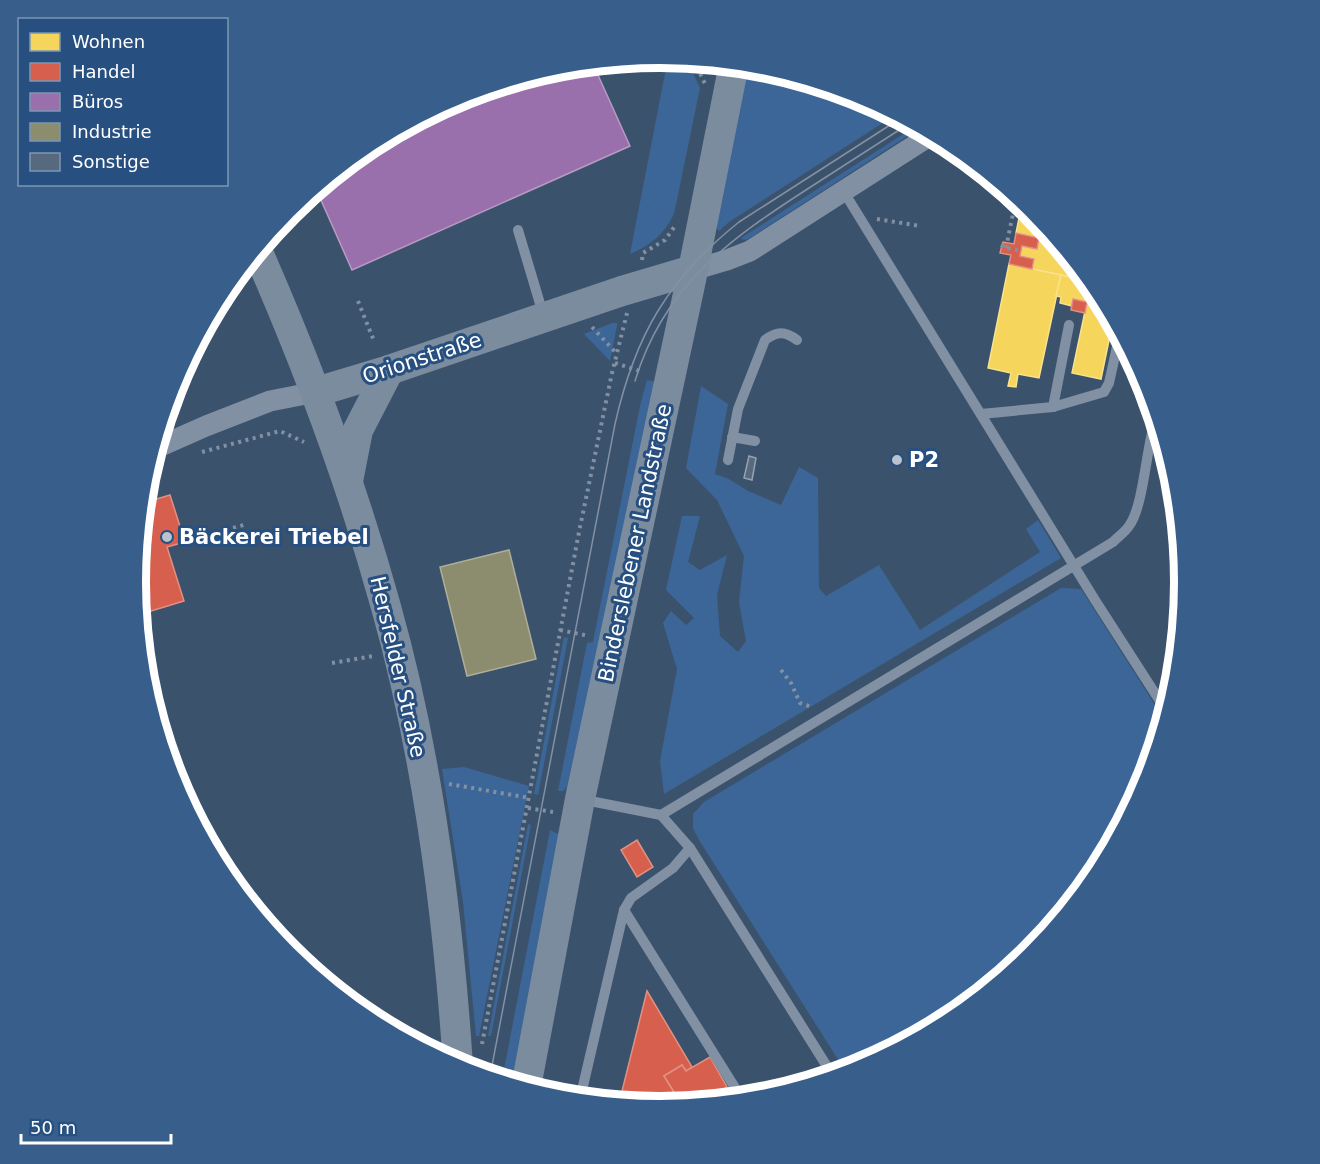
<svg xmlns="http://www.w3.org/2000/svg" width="1320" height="1164" viewBox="0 0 1320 1164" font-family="'DejaVu Sans',sans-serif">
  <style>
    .green { fill: #3c6697 }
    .homes { fill: #f6d55c; stroke: #f9e28d; stroke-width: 1.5 }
    .shops { fill: #d6604d; stroke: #e29082; stroke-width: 1.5 }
    .offices { fill: #9970ab; stroke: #b89bc4; stroke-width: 1.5 }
    .industry { fill: #8c8c6e; stroke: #aeae9a; stroke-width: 1.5 }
    .building { fill: #56697e; stroke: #94a2b2; stroke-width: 1.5 }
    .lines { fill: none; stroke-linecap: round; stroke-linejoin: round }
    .path { stroke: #8191a3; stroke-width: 4; stroke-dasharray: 3 4.5; stroke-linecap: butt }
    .lane { stroke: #8191a3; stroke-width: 10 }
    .street { stroke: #8191a3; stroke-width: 21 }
    .secondary { stroke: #7c8c9f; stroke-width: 30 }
    .tram { stroke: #8291a3; stroke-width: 1.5 }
    .poi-dot { fill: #bac2cc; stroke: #275081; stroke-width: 2 }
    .labels { text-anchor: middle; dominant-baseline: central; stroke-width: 6; stroke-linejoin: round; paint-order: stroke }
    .street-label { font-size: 21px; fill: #fff; stroke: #275081 }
    .poi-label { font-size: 21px; font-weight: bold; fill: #fff; stroke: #275081; text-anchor: start }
    .rim { fill: none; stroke: #fff; stroke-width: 8 }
  </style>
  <rect width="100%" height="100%" fill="#3b526d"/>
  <g class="green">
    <path d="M668,58l19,2 13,28 -26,126c-9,19 -24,32 -44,40z"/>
    <path d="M746,66l17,1 98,30 34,18 -166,107 -10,9 -4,-7z"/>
    <path d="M916,126l4,2 -172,111 -4,1 -3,-2z"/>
    <path d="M612,323h5v2l-7,36 -26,-27z"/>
    <path d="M647,380l10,2 -90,405 -4,4h-5l29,-148 6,-1 47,-236z"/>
    <path d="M701,386l27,18 -13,70 14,5 19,12 33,14 18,-38 19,11 1,110 7,8 53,-31 41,65 120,-78 -14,-23 12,-9 23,38 -397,236 -4,-33 17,-92 -14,-46 8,-12 15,14 8,-7 -28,-28 16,-74h18l-12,46 12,8 27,-15 -10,40 3,41 18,16 8,-11 -7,-39 5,-46 -27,-56 -31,-32z"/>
    <path d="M1061,588l20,1 83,130 -19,64 -49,91 -65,79 -80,66 -90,48 -15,5 -147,-232 -6,-12v-14l11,-12z"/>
    <path d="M564,637l4,1 -30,157 -4,-1z"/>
    <path d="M464,767l65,19 -50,250h-3l-13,-134 -21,-133z"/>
    <path d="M528,824l3,1 -1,5 -39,206h-3z"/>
    <path d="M550,830l8,4 3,7 -40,245 -19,-6z"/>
  </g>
  <g class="homes">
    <path d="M1022,203l9,8 25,30 -40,-8z"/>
    <path d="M1039,238l17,3 33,40 -57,-12 2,-10 -14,-3 2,-10 15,3z"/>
    <path d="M1009,264l52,11 -22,103 -21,-4 -2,13 -8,-1 3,-13 -23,-5z"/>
    <path d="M1061,275l28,6 2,2 -4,19 -14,-3 -1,7 -12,-3 1,-6 -5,-1z"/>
    <path d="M1091,283l22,38 -12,58 -29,-6z"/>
  </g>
  <g class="shops">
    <path d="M1016,233l23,5 -2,11 -15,-3 -2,10 14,3 -2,10 -23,-5 2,-9 -11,-2 3,-11 11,2z"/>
    <path d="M1073,299l14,3 -2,11 -14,-3z"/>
    <path d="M170,495l15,47 -18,5 17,54 -46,14 -3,-33 8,-79z"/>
    <path d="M637,840l16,27 -16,10 -16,-27z"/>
    <path d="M647,991l45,76 -6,4 -4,-6 -18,11 18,29 -22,2 -41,-4z"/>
    <path d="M710,1057l17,30 -7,5 4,8 -42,5 -18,-29 18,-11 4,6z"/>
  </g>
  <path class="offices" d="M593,64l37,82 -278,124 -36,-81 39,-33 191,-85 12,-4z"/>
  <path class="industry" d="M509,550l27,109 -69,17 -27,-109z"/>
  <path class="building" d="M749,456l7,2 -4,22 -8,-2z"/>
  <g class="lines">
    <g class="path">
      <path d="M694,60l11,24"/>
      <path d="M877,219l43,7"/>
      <path d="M1001,245l5,3 15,3"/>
      <path d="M1006,248l10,-49"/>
      <path d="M642,260l1,-7 22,-13 10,-14"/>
      <path d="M358,301l16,40"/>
      <path d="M592,327l25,27"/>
      <path d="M615,363l28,9"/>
      <path d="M202,452l78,-21 24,11"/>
      <path d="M197,538l50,-14"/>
      <path d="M560,630l29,6"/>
      <path d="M332,663l42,-7"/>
      <path d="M781,670l10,13 9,20 12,4"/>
      <path d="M449,784l81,14"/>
      <path d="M528,808l25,4"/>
      <path d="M482,1044l97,-512 33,-159 15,-60"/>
    </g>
    <g class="lane">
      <path d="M844,192l251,408 72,112"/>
      <path d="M518,230l26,87"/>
      <path d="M1053,407l51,-15 5,-9 11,-50"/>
      <path d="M981,414l72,-7 16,-82"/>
      <path d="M732,437l23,4"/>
      <path d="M728,460l10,-51 27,-69c12,-9 20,-9 32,0"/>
      <path d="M580,799l81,16 29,33 143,228"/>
      <path d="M661,815l452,-273c5,-5 12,-10 16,-16 15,-20 17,-80 27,-108"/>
      <path d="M690,848l-17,20 -42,30 -7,12 118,189"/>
      <path d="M580,1099l44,-189"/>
    </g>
    <g class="street">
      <path d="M693,270l34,-10 23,-9 181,-116"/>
      <path d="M154,449l52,-23 64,-25 46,-9"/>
    </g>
    <g class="secondary">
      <path d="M257,250c51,116 95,234 129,357 42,149 62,305 72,459"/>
      <path d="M316,392l73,-22 233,-79 71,-21"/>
      <path d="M348,481l10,-51 31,-60"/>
      <path d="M526,1087l54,-288 111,-519 43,-216"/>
    </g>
    <g class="tram">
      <path d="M635,381c29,-96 95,-142 174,-193 34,-22 67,-43 101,-65"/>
      <path d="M490,1076l125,-652c20,-89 53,-145 124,-202l162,-104"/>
    </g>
  </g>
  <g class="poi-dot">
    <circle cx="897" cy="460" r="6"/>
    <circle cx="167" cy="537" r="6"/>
  </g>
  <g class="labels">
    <g class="street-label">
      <text transform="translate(422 358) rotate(-18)">Orionstraße</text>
      <text transform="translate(635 543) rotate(-78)">Binderslebener Landstraße</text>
      <text transform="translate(398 667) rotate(77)">Hersfelder Straße</text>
    </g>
    <g class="poi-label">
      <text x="909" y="460">P2</text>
      <text x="179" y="537">Bäckerei Triebel</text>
    </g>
  </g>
  <path d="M0 0H1320V1164H0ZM146 582a514 514 0 1 1 1028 0a514 514 0 1 1-1028 0Z" fill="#385e8b" fill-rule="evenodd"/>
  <path class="rim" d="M146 582a514 514 0 1 1 1028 0a514 514 0 1 1-1028 0Z"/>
  <rect x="18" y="18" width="210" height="168" fill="#275081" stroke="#7d96b3" stroke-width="1.5"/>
  <rect x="30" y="33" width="30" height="18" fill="#f6d55c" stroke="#7d96b3" stroke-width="1.5"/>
  <text x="72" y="48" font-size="18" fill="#ffffff">Wohnen</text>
  <rect x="30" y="63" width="30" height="18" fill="#d6604d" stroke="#7d96b3" stroke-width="1.5"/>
  <text x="72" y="78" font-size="18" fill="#ffffff">Handel</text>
  <rect x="30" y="93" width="30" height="18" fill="#9970ab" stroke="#7d96b3" stroke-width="1.5"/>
  <text x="72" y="108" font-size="18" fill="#ffffff">Büros</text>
  <rect x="30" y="123" width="30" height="18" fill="#8c8c6e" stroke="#7d96b3" stroke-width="1.5"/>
  <text x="72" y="138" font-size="18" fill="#ffffff">Industrie</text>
  <rect x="30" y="153" width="30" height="18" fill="#56697e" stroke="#7d96b3" stroke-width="1.5"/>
  <text x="72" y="168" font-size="18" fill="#ffffff">Sonstige</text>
  <path d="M21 1134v9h150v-9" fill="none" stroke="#ffffff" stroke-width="3"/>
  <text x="30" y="1134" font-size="18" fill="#ffffff" stroke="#275081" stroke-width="4.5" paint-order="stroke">50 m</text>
</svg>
